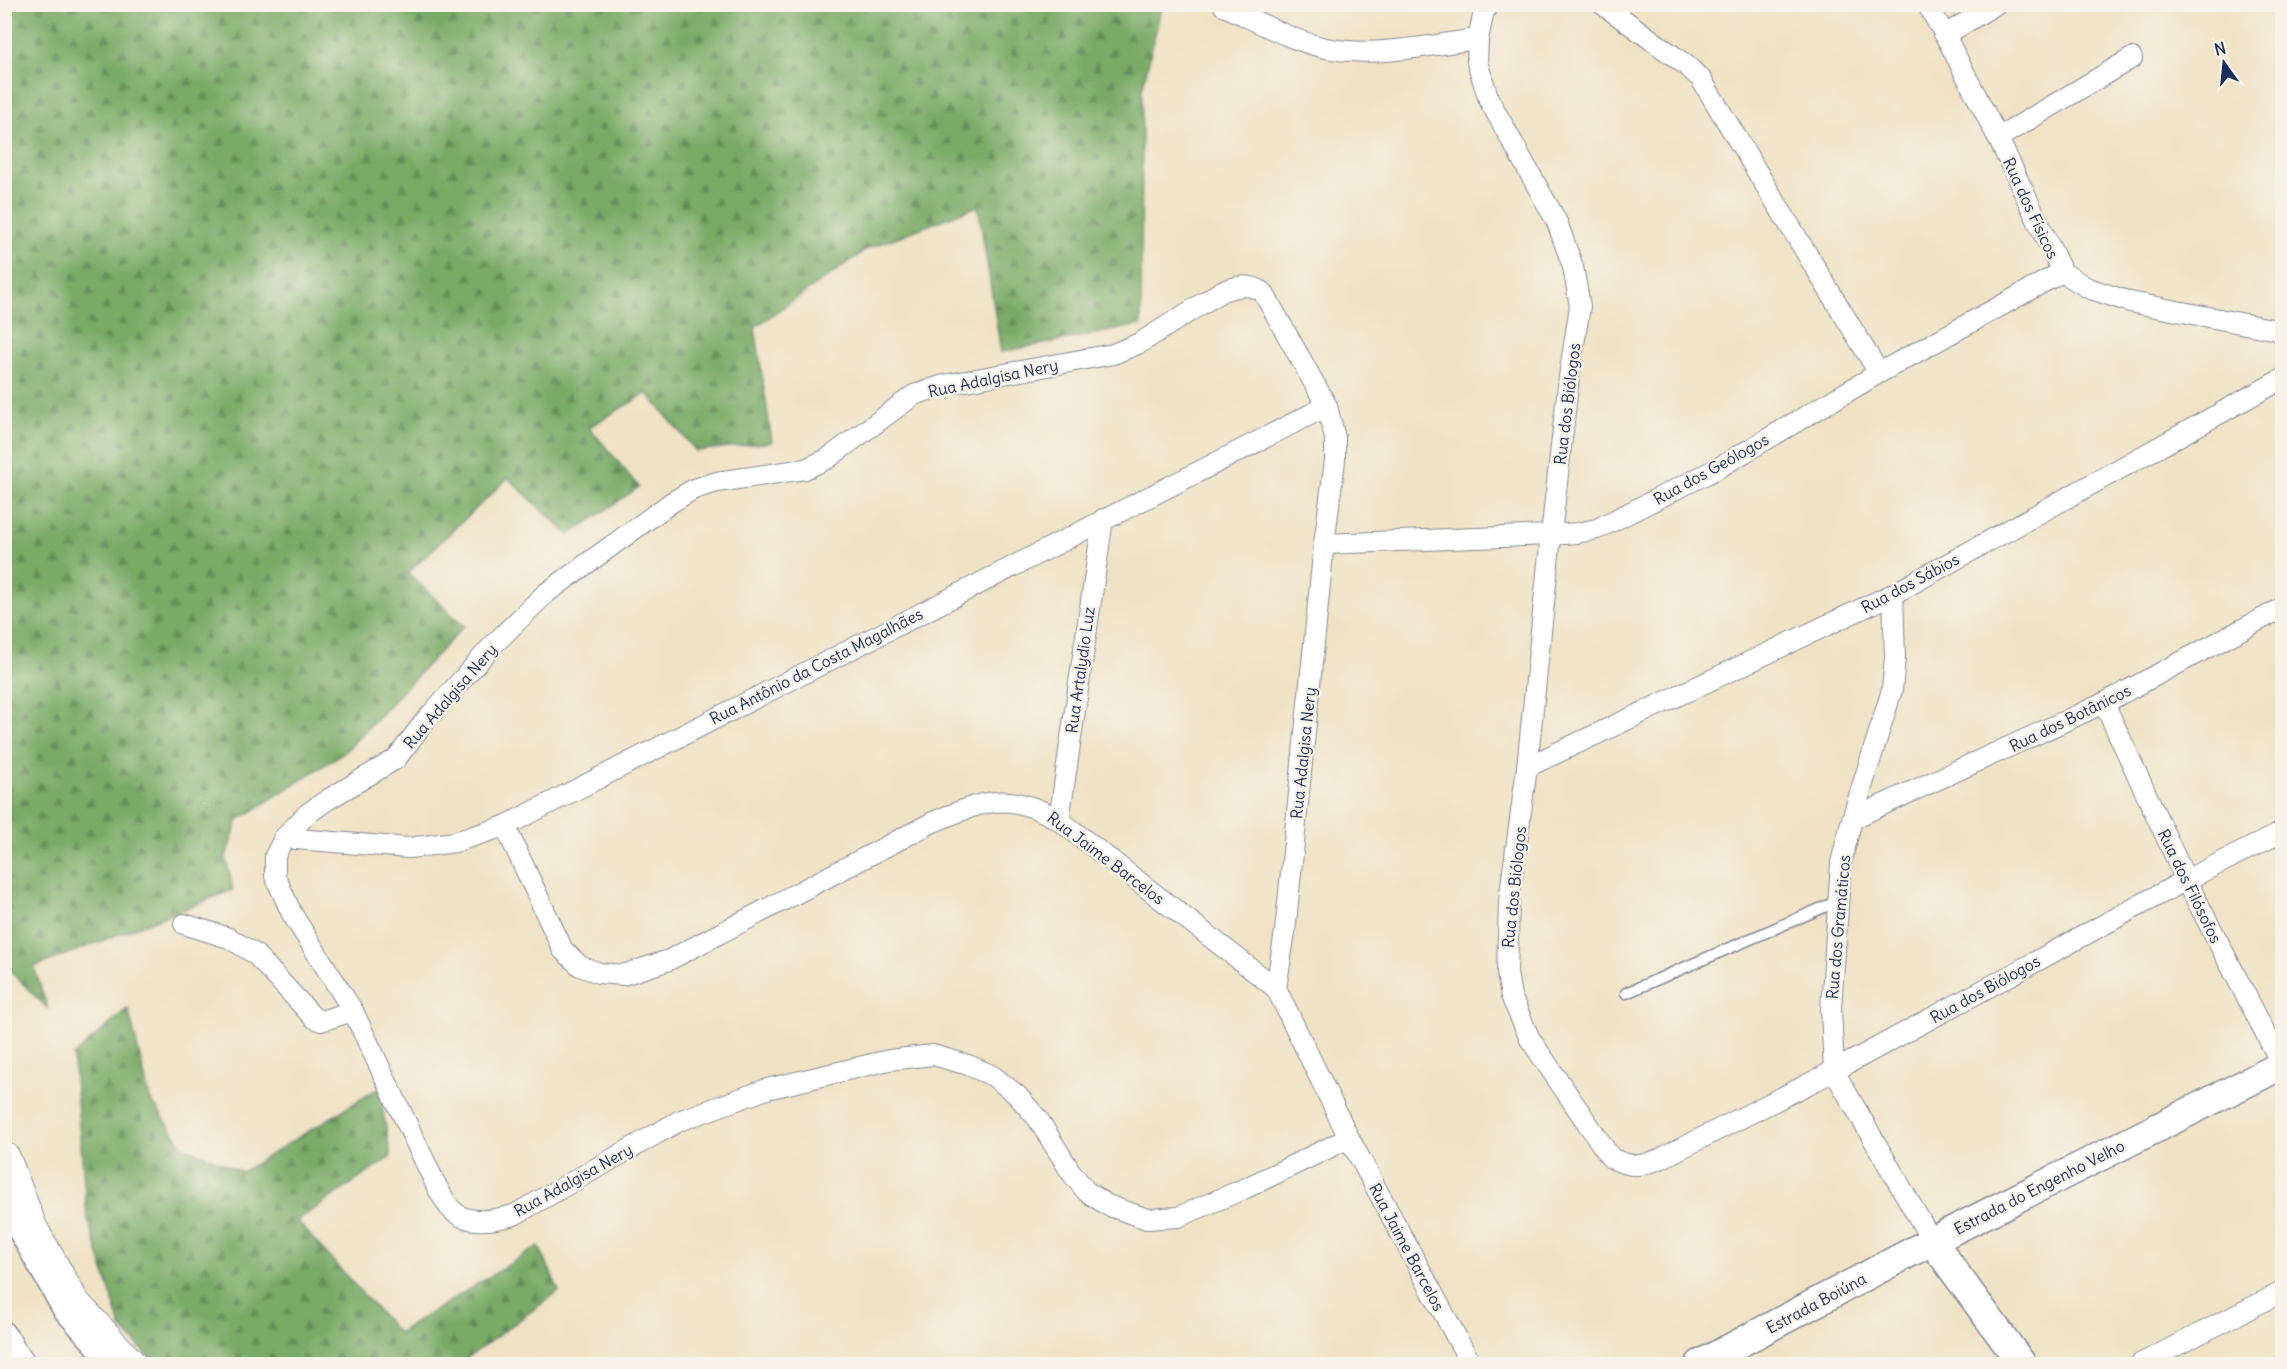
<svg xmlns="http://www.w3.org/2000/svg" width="2287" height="1369" viewBox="0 0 2287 1369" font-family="Delius,sans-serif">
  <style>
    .forest { fill: url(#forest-firs); stroke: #4a6c62; stroke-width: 1.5 }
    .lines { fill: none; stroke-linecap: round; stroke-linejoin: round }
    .lane-casing { stroke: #868892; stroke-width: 13 }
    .street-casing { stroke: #868892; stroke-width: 22 }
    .secondary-casing { stroke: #868892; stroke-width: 31 }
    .highway-casing { stroke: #868892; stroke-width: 35 }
    .lane { stroke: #fff; stroke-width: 10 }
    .street { stroke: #fff; stroke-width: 20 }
    .secondary { stroke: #fff; stroke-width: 28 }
    .highway { stroke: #fff; stroke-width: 33 }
    .labels { text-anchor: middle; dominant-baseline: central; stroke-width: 5; stroke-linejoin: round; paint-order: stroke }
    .street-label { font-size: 16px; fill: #1b2f5e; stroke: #f7f3e8 }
  </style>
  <defs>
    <pattern id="forest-firs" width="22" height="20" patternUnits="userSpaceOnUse" patternTransform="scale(1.5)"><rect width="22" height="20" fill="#79aa66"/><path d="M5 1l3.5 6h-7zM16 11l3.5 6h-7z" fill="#628b57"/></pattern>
  </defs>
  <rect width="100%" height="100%" fill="#f7f3e8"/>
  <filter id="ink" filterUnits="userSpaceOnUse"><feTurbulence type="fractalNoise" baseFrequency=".0167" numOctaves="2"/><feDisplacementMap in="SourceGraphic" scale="12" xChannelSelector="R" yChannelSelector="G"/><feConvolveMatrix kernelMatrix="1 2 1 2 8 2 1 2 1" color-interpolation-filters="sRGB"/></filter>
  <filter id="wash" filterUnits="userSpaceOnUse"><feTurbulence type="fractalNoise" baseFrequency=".008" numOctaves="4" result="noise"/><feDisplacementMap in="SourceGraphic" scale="24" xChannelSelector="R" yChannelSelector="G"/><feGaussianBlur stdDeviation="1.35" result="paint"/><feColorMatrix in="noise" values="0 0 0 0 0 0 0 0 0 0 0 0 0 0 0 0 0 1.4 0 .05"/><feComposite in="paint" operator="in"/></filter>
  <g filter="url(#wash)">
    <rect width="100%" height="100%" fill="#f0e2c5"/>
    <g class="forest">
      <path d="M4,5h1158l-20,85 -1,235 -140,27 -23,-146 -109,42 -114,79 17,115 -76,9 -49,-58 -58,34 50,60 -70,48 -61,-57 -100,95 56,53 -119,126 -107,68 -12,37 7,33 -199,77 14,42 -44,-44z"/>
      <path d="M128,1008l22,91 33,47 59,26 137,-84 12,69 -94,64 101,112 141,-87 20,45 -100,73h-303l-35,-37 -34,-111 -14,-160z"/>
    </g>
  </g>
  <g filter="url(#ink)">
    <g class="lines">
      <g class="lane-casing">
        <g id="lane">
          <path d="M1626,993l212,-92"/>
          <path d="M4,1208l11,27 44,78 46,51"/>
          <path d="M4,1324l13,17"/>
        </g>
      </g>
      <g class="street-casing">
        <g id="street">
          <path d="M1490,4l-6,7 -6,28 -1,23 12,38 68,122 16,45 7,39 -11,71 -18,158 -24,232 -18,134 -2,72 4,23 19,43 81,119c22,10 28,9 49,1l174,-88 352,-191 96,-48"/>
          <path d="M1602,4l84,61 15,14 178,294"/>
          <path d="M1927,4l18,31 53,103 64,134 26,16 42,14 152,29"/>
          <path d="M1224,6c33,15 67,35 102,42 49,10 103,-3 152,-9"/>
          <path d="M1945,35l51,-31"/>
          <path d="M1998,138l134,-80"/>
          <path d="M1324,544l227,-9 26,-2 20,-4 121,-61 161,-95 183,-101"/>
          <path d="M1893,594l2,64 -3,32 -40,129 -11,44 -10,146 3,62 98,170"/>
          <path d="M2104,703l82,177 96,185"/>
          <path d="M1527,767l366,-173 389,-215"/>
          <path d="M1852,819l252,-116 178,-95"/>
          <path d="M1059,820l44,-301"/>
          <path d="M505,826l58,124 17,16 19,7 24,2 46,-15 264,-138c51,-21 75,-32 126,-2l217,168 73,150 122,226"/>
          <path d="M284,838l125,10 46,-6 50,-16 822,-420"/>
          <path d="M184,924l45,14 26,16 59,64 7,3 32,-10"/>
          <path d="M1276,988l9,-56 39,-388 11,-84v-22l-8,-32 -64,-114c-14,-9 -25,-6 -41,-1l-82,52 -27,11 -169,31 -30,10 -87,64 -22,10 -88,13 -23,7 -22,13 -127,92 -52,51 -68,76 -29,38 -69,41 -20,14 -23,24 -9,18v20l17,38 61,97 85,178c4,6 8,15 13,20 16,17 43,11 63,6l165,-94 88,-32 122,-29 44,-5 35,10 25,11 24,19 21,24 33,53 15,19 21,14 40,14 31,-2 68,-29 103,-50"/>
          <path d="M2140,1364l142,-72"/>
        </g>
      </g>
      <g class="secondary-casing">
        <g id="secondary">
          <path d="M1932,1241l90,123"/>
          <path d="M1700,1364l232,-123 350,-176"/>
        </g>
      </g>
      <g class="highway-casing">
        <g id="highway">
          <path d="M4,1159l27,70 42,74 56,61"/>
          <path d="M4,1346l15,18"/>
        </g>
      </g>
      <use href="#lane" class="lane"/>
      <use href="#street" class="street"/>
      <use href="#secondary" class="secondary"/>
      <use href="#highway" class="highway"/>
    </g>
  </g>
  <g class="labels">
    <g class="street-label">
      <text transform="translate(2031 208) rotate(65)">Rua dos Físicos</text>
      <text transform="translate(993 378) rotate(-12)">Rua Adalgisa Nery</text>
      <text transform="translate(1567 404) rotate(-83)">Rua dos Biólogos</text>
      <text transform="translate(1711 469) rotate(-29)">Rua dos Geólogos</text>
      <text transform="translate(1910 583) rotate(-28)">Rua dos Sábios</text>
      <text transform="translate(816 666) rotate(-27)">Rua Antônio da Costa Magalhães</text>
      <text transform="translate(1080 670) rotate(-82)">Rua Artalydio Luz</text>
      <text transform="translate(450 696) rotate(-49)">Rua Adalgisa Nery</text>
      <text transform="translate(2070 718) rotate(-26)">Rua dos Botânicos</text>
      <text transform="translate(1303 753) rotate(-84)">Rua Adalgisa Nery</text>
      <text transform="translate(1106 858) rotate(37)">Rua Jaime Barcelos</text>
      <text transform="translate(2190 886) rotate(64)">Rua dos Filósofos</text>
      <text transform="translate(1514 887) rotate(-84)">Rua dos Biólogos</text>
      <text transform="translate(1838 927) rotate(-85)">Rua dos Gramáticos</text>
      <text transform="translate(1985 989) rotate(-29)">Rua dos Biólogos</text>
      <text transform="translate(573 1180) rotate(-29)">Rua Adalgisa Nery</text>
      <text transform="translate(2039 1187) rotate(-27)">Estrada do Engenho Velho</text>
      <text transform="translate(1407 1247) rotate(62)">Rua Jaime Barcelos</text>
      <text transform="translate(1816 1303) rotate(-28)">Estrada Boiúna</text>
    </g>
  </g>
  <rect width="2287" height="1369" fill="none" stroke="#f7f3e8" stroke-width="24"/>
  <g transform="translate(2224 63) rotate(345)" stroke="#f7f3e8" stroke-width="4.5" paint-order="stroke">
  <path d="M0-4.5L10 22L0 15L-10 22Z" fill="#1b2f5e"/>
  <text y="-9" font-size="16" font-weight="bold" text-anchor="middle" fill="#1b2f5e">N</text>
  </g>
</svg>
